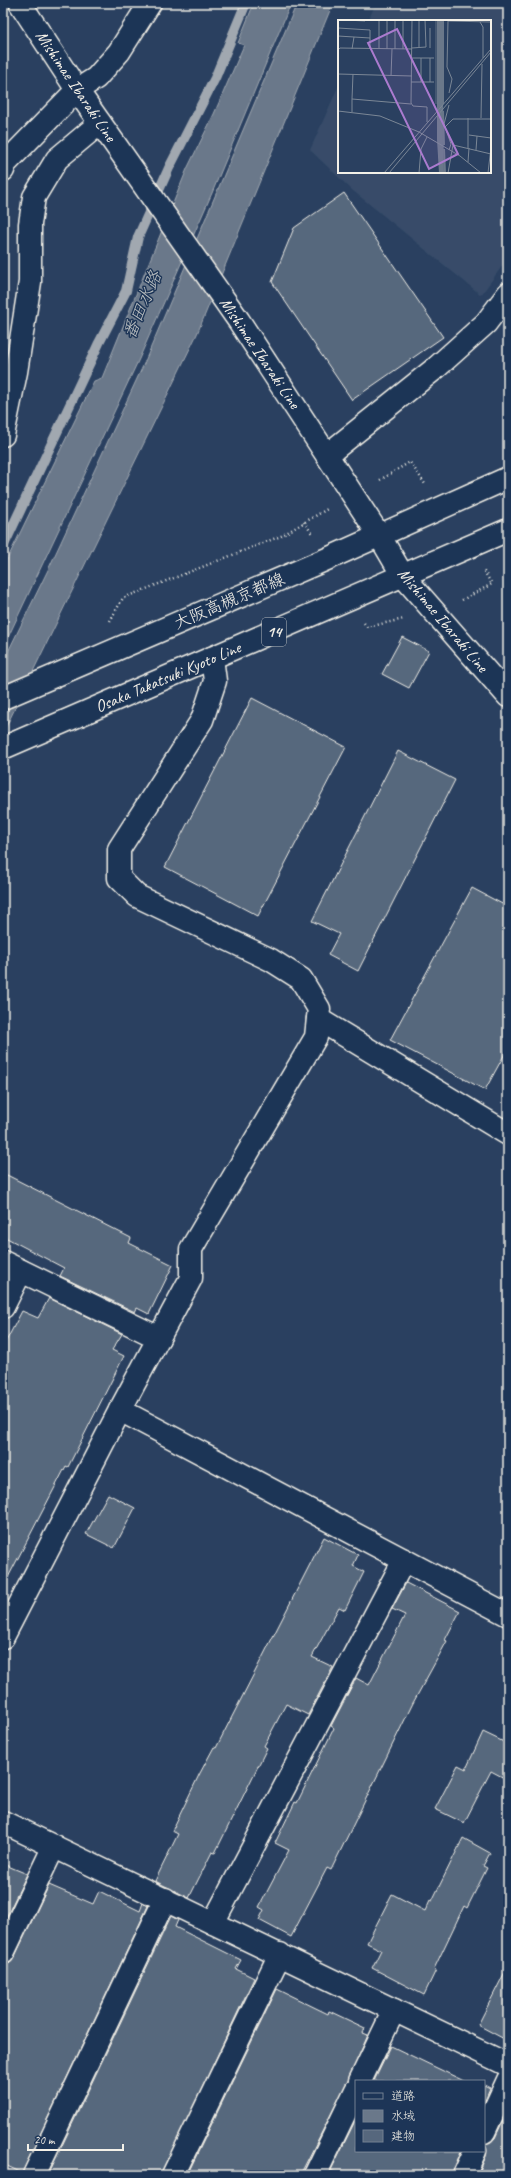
<svg xmlns="http://www.w3.org/2000/svg" width="511" height="2178" viewBox="0 0 511 2178" font-family="Caveat,'Klee One',sans-serif">
  <style>
    .built { fill: #374c69 }
    .water { fill: #6a788a; stroke: #a1a8b0 }
    .lines { fill: none; stroke-linecap: round; stroke-linejoin: round }
    .stream { stroke: #a1a8b0; stroke-width: 10 }
    .building { fill: #56677d; stroke: #f4f1e8 }
    .street-casing { stroke: #f4f1e8; stroke-width: 25 }
    .secondary-casing { stroke: #f4f1e8; stroke-width: 25 }
    .primary-casing { stroke: #f4f1e8; stroke-width: 25 }
    .path { stroke: #f4f1e8; stroke-width: 2.5; stroke-dasharray: 1 3; stroke-linecap: butt }
    .street { stroke: #1d3557; stroke-width: 22 }
    .secondary { stroke: #1d3557; stroke-width: 22 }
    .primary { stroke: #1d3557; stroke-width: 22 }
    .labels { text-anchor: middle; dominant-baseline: central; stroke-width: 3; stroke-linejoin: round; paint-order: stroke }
    .shield { fill: #1d3557; stroke: #b4b9bc; stroke-width: 1 }
    .shield-label { font-size: 16px; font-weight: bold; fill: #f4f1e8 }
    .street-label { font-size: 17px; fill: #f4f1e8; stroke: #1d3557 }
    .water-label { font-size: 18px; font-style: italic; fill: #bdc1c2; stroke: #1d3557 }
    .inset-river { fill: none; stroke: #6a788a; stroke-width: 2 }
    .inset-road { fill: none; stroke: #7b8796; stroke-width: 1 }
    .view { fill: #ab7bcf; fill-opacity: 0.15; stroke: #ab7bcf; stroke-width: 2 }
    .inset-edge { fill: none; stroke: #f4f1e8; stroke-width: 2 }
  </style>
  <rect width="100%" height="100%" fill="#2a4060"/>
  <filter id="ink" filterUnits="userSpaceOnUse"><feTurbulence type="fractalNoise" baseFrequency=".025" numOctaves="2"/><feDisplacementMap in="SourceGraphic" scale="8" xChannelSelector="R" yChannelSelector="G"/><feConvolveMatrix kernelMatrix="1 2 1 2 8 2 1 2 1" color-interpolation-filters="sRGB"/></filter>
  <g filter="url(#ink)">
    <path class="built" d="M376,3h132v255l-27,37 -129,-105 -42,-40 29,-65v87h151v-151h-122z"/>
    <g class="water">
      <path d="M254,3h37l-79,190 -73,166 -136,289v-80l91,-187 8,-3 85,-209 27,-55 30,-69 -6,-2z"/>
      <path d="M297,3h36l-136,331 -194,399v-71l45,-92 95,-204z"/>
    </g>
    <g class="lines">
      <path class="stream" d="M3,547l96,-204 27,-52 12,-54 31,-69 46,-90 31,-75"/>
    </g>
    <g class="building">
      <path d="M344,193l99,144 -91,63 -80,-118 22,-54z"/>
      <path d="M402,637l27,14 -20,37 -27,-14z"/>
      <path d="M252,698l94,49 -88,169 -93,-49z"/>
      <path d="M398,751l57,29 -97,191 -30,-16 11,-21 -27,-13z"/>
      <path d="M472,888l36,19v141l-23,42 -95,-50z"/>
      <path d="M3,1173l128,65 -2,5 44,22 -24,49 -12,-6 -2,4 -75,-36 4,-8 -61,-32z"/>
      <path d="M49,1298l73,36 -10,16 12,6 -56,111 -2,-1 -63,121v-240l19,-36 16,7z"/>
      <path d="M108,1494l27,14 -21,40 -28,-14z"/>
      <path d="M324,1537l34,18 -5,11 11,6 -19,38 -6,-3 -27,50 21,10 -25,48 -22,-11 -22,42 3,2 -52,105 -3,-1 -23,46 -34,-17 23,-47 -6,-3 27,-56 15,-28 2,1z"/>
      <path d="M406,1583l54,28 -15,29 2,1 -34,62 -82,167 -4,-2 -36,69 -32,-17 5,-10 -5,-3 30,-57 -14,-7 20,-41 2,1 37,-75 -3,-2 25,-48 13,7 36,-70 -13,-6z"/>
      <path d="M483,1732l25,12v36l-17,-9 -27,52 -29,-14 23,-44 8,4z"/>
      <path d="M463,1838l27,15 -7,13 4,2 -20,40 -3,-2 -30,63 2,1 -12,25 -52,-27 9,-18 -14,-7 25,-49 33,17 5,-11 2,1z"/>
      <path d="M3,1864l24,10 -24,50z"/>
      <path d="M49,1885l44,19 6,-13 41,20 3,-8 5,3 -126,267 -19,-9v-199l7,-2 4,-5z"/>
      <path d="M171,1916l7,4 -3,7 66,33 -5,9 18,9 -93,197h-113z"/>
      <path d="M508,1966v75l-30,-16z"/>
      <path d="M277,1989l51,25 1,-3 36,17 -2,5 5,2 -20,46 -48,94h-113z"/>
      <path d="M391,2046l73,35h-90z"/>
      <path d="M484,2085l6,3 -6,14z"/>
      <path d="M508,2110v65h-30l8,-19 -1,-12 10,-6z"/>
      <path d="M356,2119v32h105l-9,24h-111l-10,-5z"/>
    </g>
    <g class="lines">
      <g class="street-casing">
        <g id="street">
          <path d="M3,170l2,-6 72,-74 19,-12 23,-26 31,-49"/>
          <path d="M3,435l13,-63 14,-90v-58l4,-27 23,-38 43,-36"/>
          <path d="M318,1019l190,115"/>
          <path d="M3,1262l156,76"/>
          <path d="M3,1307l18,-36"/>
          <path d="M120,1410l388,205"/>
          <path d="M3,1637l117,-227 71,-132v-29l125,-212 3,-28 -18,-30 -30,-19 -134,-64 -18,-18v-29l83,-129 13,-39 -3,-23"/>
          <path d="M3,1822l505,243"/>
          <path d="M213,1923l191,-363"/>
          <path d="M3,1953l51,-107"/>
          <path d="M360,2081l34,-71"/>
          <path d="M484,2132l24,-52"/>
          <path d="M34,2175l131,-276"/>
          <path d="M173,2175l107,-221"/>
          <path d="M315,2175l41,-85"/>
          <path d="M464,2175l11,-24"/>
        </g>
      </g>
      <g class="secondary-casing">
        <g id="secondary">
          <path d="M20,3l57,87 162,231 140,214 24,41 105,120"/>
          <path d="M327,455l110,-88 49,-44 22,-29"/>
        </g>
      </g>
      <g class="primary-casing">
        <g id="primary">
          <path d="M3,698l324,-139 181,-81"/>
          <path d="M3,748l505,-218"/>
        </g>
      </g>
      <g class="path">
        <path d="M380,480l30,-18 15,22"/>
        <path d="M304,522l9,13"/>
        <path d="M462,600l30,-16 -9,-14"/>
        <path d="M110,621l13,-23 158,-62 48,-28"/>
        <path d="M364,623l3,4 37,-8"/>
      </g>
      <use href="#street" class="street"/>
      <use href="#secondary" class="secondary"/>
      <use href="#primary" class="primary"/>
    </g>
  </g>
  <g class="labels">
    <rect class="shield" x="262" y="618" width="24" height="28" rx="3"/>
    <g class="shield-label">
      <text x="274" y="632">14</text>
    </g>
    <g class="street-label">
      <text transform="translate(76 86) rotate(56)">Mishimae Ibaraki Line</text>
      <text transform="translate(260 353) rotate(56)">Mishimae Ibaraki Line</text>
      <text transform="translate(229 601) rotate(-23)">大阪高槻京都線</text>
      <text transform="translate(443 620) rotate(50)">Mishimae Ibaraki Line</text>
      <text transform="translate(168 677) rotate(-23)">Osaka Takatsuki Kyoto Line</text>
    </g>
    <g class="water-label">
      <text transform="translate(142 305) rotate(-67)">番田水路</text>
    </g>
  </g>
  <g transform="translate(338 20)">
    <rect width="153" height="153" fill="#2a4060"/>
    <path d="M97,0h2v84h-2z" fill="#445771"/>
    <path d="M99,0h5l2,153h-5l-2,-33z" fill="#6a788a"/>
    <path class="inset-river" d="M105,84v-84M105,91l1,34M106,129l1,24"/>
    <path class="inset-road" d="M8,0l19,1M41,0v29M49,0v29M57,0v29M65,0v29M74,0l-1,83 2,3 14,1v15M81,0v27M142,2l3,5v31M0,8l32,2v19M92,8v20M0,16l32,2M74,28l14,-1 -1,-27M14,29l2,-12M0,30l2,-2 72,1M74,38h22M0,54l74,2M53,56l1,-27M73,62h23M83,62v-24M92,62v-24M111,73l3,-14 -5,-12 1,-46 43,1M14,79l1,-25M111,85l-5,19 7,20 -2,6M0,91l42,5 39,16 41,24 21,17M14,92v-13l59,5M143,98l1,-54M107,107l8,-8h38M109,112l6,13 -5,28M131,115l22,3M115,125l38,9M130,128v-30M138,130l1,-14M130,142l1,-14M46,153l107,-124M51,153l102,-121M81,153l2,-24 6,-12M150,153l3,-26"/>
    <path class="view" d="M59,9l61,125 -29,15 -61,-126z"/>
    <rect width="153" height="153" class="inset-edge"/>
  </g>
  <rect width="511" height="2178" fill="none" stroke="#1d3557" stroke-width="16"/>
  <rect x="8" y="8" width="495" height="2162" fill="none" stroke="#f4f1e8" stroke-width="1.5" filter="url(#ink)"/>
  <rect x="355" y="2080" width="130" height="72" fill="#1d3557" stroke="#738091"/>
  <rect x="363" y="2093" width="20" height="6" fill="#1d3557" stroke="#738091"/>
  <text x="391" y="2100" font-size="12" fill="#f4f1e8">道路</text>
  <rect x="363" y="2110" width="20" height="12" fill="#6a788a" stroke="#738091"/>
  <text x="391" y="2120" font-size="12" fill="#f4f1e8">水域</text>
  <rect x="363" y="2130" width="20" height="12" fill="#56677d" stroke="#738091"/>
  <text x="391" y="2140" font-size="12" fill="#f4f1e8">建物</text>
  <path d="M28 2144v6h95v-6" fill="none" stroke="#f4f1e8" stroke-width="2"/>
  <text x="34" y="2144" font-size="12" fill="#f4f1e8" stroke="#1d3557" stroke-width="3" paint-order="stroke">20 m</text>
</svg>
